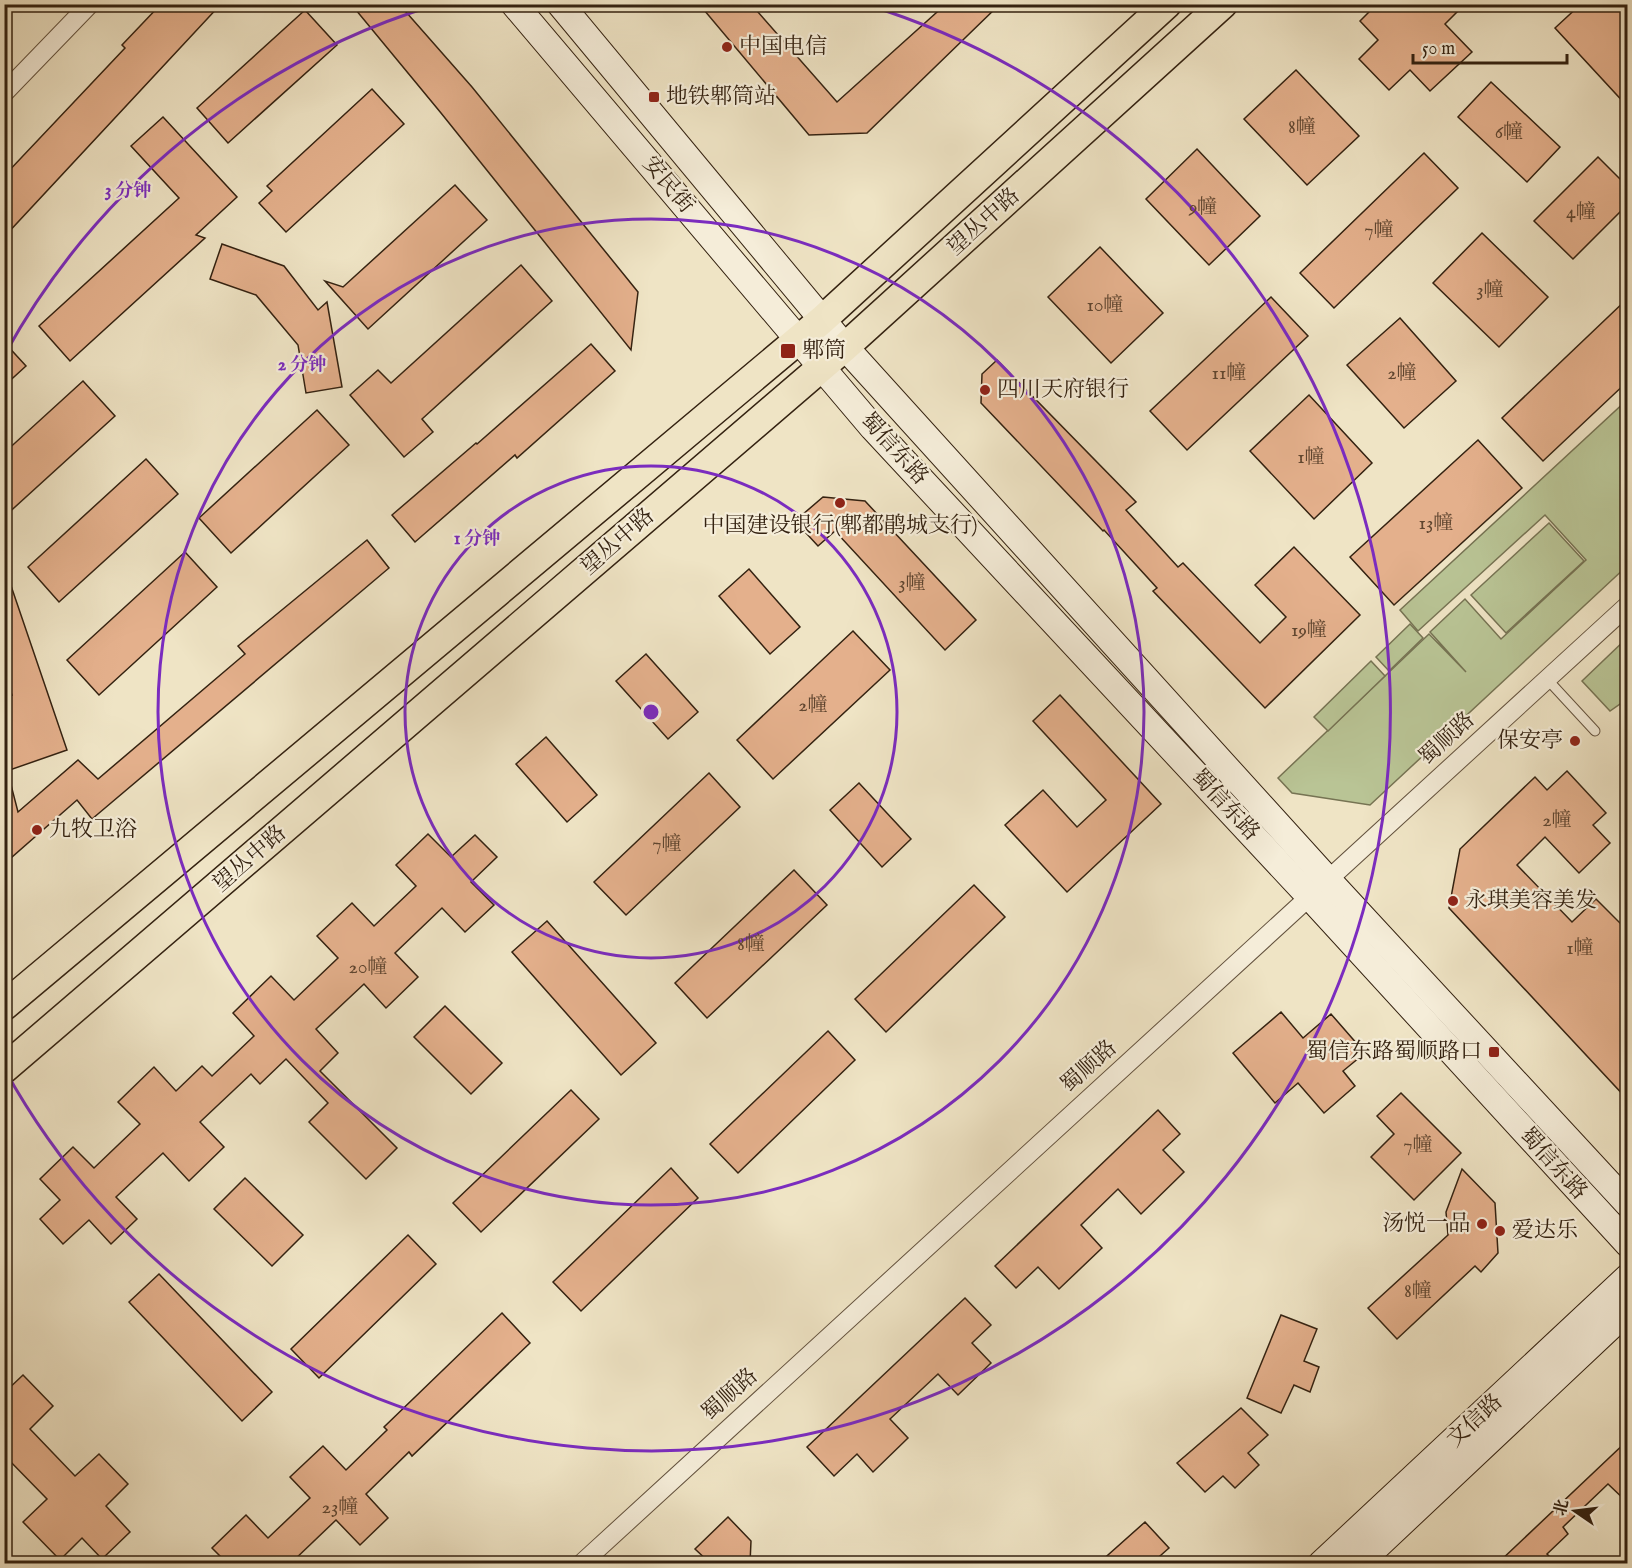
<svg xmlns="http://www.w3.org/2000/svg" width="1632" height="1568" viewBox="0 0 1632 1568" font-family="'IM FELL English','Noto Serif SC',serif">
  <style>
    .green { fill: #b9c495; stroke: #767353; stroke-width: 1.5 }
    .building { fill: #e4b08c; stroke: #342211; stroke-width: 1.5 }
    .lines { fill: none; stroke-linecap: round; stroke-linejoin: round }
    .service-casing { stroke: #63523e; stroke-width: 11 }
    .minor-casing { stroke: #63523e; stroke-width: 20 }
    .secondary-casing { stroke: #342211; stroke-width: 28 }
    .primary-casing { stroke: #342211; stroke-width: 31 }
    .service { stroke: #f5edd9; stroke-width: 9 }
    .minor { stroke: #f5edd9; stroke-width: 18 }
    .secondary { stroke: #f5edd9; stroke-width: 26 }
    .primary { stroke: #efe4c5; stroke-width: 28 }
    .ring { fill: none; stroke: #7b2cbf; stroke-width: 3 }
    .poi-dot { fill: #8f2418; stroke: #f5edd9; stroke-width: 2 }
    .labels { text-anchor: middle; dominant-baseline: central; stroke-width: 4.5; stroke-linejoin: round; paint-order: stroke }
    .number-label { font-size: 20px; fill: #604630 }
    .poi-label { font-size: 22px; fill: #342211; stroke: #f5edd9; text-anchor: start }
    .street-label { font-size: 22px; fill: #342211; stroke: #f5edd9 }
    .centre { fill: #7b2cbf; stroke: #f5edd9; stroke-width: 3 }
    .ring-label { font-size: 18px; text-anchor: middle; font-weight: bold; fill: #7b2cbf; stroke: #f5edd9; stroke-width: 4.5; stroke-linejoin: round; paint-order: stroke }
  </style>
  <rect width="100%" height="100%" fill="#efe4c5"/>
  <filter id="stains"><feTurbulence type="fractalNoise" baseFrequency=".00333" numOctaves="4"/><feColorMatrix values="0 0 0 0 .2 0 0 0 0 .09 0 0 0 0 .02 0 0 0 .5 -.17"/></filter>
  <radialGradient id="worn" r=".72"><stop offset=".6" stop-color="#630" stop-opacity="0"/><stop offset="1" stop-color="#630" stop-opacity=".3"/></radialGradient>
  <g class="green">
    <path d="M1627,400v166l-257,239 -78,-12 -14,-15 151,-144 37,38 -36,-40 35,-33 36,40 85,-79 -41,-45 -127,116 -18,-21z"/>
    <path d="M1549,523l35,38 -78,72 -35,-38z"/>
    <path d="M1410,624l13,14 -34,33 -13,-14z"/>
    <path d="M1627,638v61l-17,12 -28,-30z"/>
    <path d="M1371,661l14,15 -57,55 -14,-14z"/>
  </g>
  <g class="building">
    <path d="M161,4h60l-217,233v-61l121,-128 -3,-3z"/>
    <path d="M351,4h48l73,83 166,205 -7,58 -190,-237z"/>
    <path d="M699,4h52l86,98 109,-98h54l-133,129 -58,2z"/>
    <path d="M1377,4h88l-20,20 27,28 -42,39 -20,-21 -21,20 -30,-31 19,-19 -18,-19z"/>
    <path d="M1581,4h39l8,9v94l-73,-79z"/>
    <path d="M305,10l32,35 -109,98 -31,-35z"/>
    <path d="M1296,70l63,66 -52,49 -63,-66z"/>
    <path d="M1491,82l69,65 -33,35 -69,-65z"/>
    <path d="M372,89l32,35 -118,108 -27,-29 13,-12 -5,-5z"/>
    <path d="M163,117l74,80 -41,38 9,3 -135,123 -31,-35 140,-128 -48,-52z"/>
    <path d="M1197,149l63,67 -51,49 -63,-66z"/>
    <path d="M1424,153l34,35 -124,120 -34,-35z"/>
    <path d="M1598,157l30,30v17l-55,55 -39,-38z"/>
    <path d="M455,185l32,35 -119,109 -43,-48 18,6z"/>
    <path d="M1482,233l66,64 -49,50 -66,-64z"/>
    <path d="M222,244l62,22 34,44 9,-8 15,85 -36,6 -8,-48 -42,-50 -46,-16z"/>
    <path d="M1100,247l63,66 -52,50 -63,-66z"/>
    <path d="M521,265l31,36 -130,118 11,13 -29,25 -54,-62 28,-25 13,13z"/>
    <path d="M1271,297l37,39 -121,114 -37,-39z"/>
    <path d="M1628,298v83l-85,80 -41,-43z"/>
    <path d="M1400,318l56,63 -52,47 -57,-63z"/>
    <path d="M4,342l22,24 -22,20z"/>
    <path d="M591,344l24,27 -98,87 -2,-3 -100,87 -23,-27 84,-72 1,1z"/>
    <path d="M997,360l139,142 -10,8 52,57 5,-4 77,80 26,-26 -31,-32 39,-38 66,68 -95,93 -112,-117 4,-3 -53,-58 -1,1 -122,-128 1,-29z"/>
    <path d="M83,381l32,35 -111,101v-64z"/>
    <path d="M1309,395l63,68 -58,56 -64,-68z"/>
    <path d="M317,410l32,35 -118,108 -32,-35z"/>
    <path d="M1478,440l44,48 -128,117 -44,-48z"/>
    <path d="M146,459l32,35 -119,108 -31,-35z"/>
    <path d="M823,497l42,4 111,119 -31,30 -110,-119 -17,15 -23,-25z"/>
    <path d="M367,540l22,28 -297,251 -15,-19 -73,64v-82l6,-1 8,31 60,-52 20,19 147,-125 -7,-8z"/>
    <path d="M185,552l32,35 -118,108 -32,-35z"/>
    <path d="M749,569l51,58 -30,27 -51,-58z"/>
    <path d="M4,574h3l60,176 -63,22v-76l8,-1 -8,-22z"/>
    <path d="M853,631l37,39 -117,109 -36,-39z"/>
    <path d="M646,654l52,58 -30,27 -52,-58z"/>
    <path d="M1060,695l101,109 -94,88 -62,-67 38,-35 34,37 29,-27 -73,-79z"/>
    <path d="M546,737l51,58 -30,27 -51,-58z"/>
    <path d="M1567,771l39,42 -13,12 17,18 -31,30 -34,-36 -28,28 55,57 24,-23 32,32v169l-179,-192 11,-59 75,-72 12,13z"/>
    <path d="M709,773l31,34 -114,108 -32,-33z"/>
    <path d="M859,783l52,56 -29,28 -52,-57z"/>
    <path d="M428,834l23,23 24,-22 22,22 -26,25 23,23 -29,27 -23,-24 -47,45 23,24 -32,31 -22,-24 -48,45 22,24 -18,18 77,77 -31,31 -57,-57 19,-19 -42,-44 -26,25 -9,-10 -51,48 24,25 -35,34 -26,-28 -47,44 21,22 -26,25 -22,-24 -26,24 -23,-25 20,-19 -20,-21 33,-32 21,21 46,-44 -22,-22 36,-35 22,24 26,-25 10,10 42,-40 -21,-23 38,-37 23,24 44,-42 -21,-22 35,-33 22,23 42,-40 -20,-21z"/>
    <path d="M794,870l33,35 -120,113 -32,-35z"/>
    <path d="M974,885l31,32 -119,115 -31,-33z"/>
    <path d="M547,921l109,122 -35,32 -109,-123z"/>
    <path d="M445,1006l57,57 -31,31 -57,-57z"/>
    <path d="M1281,1012l22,26 28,-24 34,39 -22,18 12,15 -31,27 -26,-30 -23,20 -42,-50z"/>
    <path d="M828,1031l27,29 -117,113 -28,-29z"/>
    <path d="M571,1090l28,29 -118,113 -28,-29z"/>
    <path d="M1401,1093l60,60 -47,47 -43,-43 23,-23 -17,-18z"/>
    <path d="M1158,1110l22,24 -17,16 21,22 -43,42 -23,-25 -37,36 21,23 -43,41 -21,-22 -22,21 -21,-22z"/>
    <path d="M671,1168l27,30 -117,113 -28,-29z"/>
    <path d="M1462,1169l33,34 3,50 -17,19 -6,-6 -78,73 -29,-31 80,-73 -2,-23z"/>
    <path d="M245,1178l58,57 -31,31 -58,-57z"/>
    <path d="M408,1235l28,29 -117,114 -28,-29z"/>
    <path d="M159,1274l113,118 -30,29 -113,-119z"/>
    <path d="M965,1298l26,27 -19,18 19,20 -33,32 -20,-21 -48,45 18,19 -35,34 -16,-18 -23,22 -27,-29z"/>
    <path d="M502,1313l28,30 -118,113 -3,-4 -43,42 22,24 -28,27 -24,-25 -45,43h-64l-15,-15 34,-33 22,23 42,-40 -20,-21 33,-31 23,24 41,-40 -3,-3z"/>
    <path d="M1281,1315l36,14 -13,32 15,6 -9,25 -16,-7 -13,28 -34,-15z"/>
    <path d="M23,1375l30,31 -23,23 45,47 24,-22 29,30 -22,22 24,26 -28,27 -20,-21 -22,22 -37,-38 24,-23 -43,-44v-62z"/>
    <path d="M1241,1408l27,27 -20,18 11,12 -24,23 -12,-12 -18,16 -28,-29z"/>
    <path d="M1628,1440v63l-20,-19 -45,43 5,7 -21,20 9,9h-58z"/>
    <path d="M728,1517l23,24 -1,22h-40l-15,-14z"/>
    <path d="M1145,1522l24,26 -17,15h-53z"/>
  </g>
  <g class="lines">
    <g class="service-casing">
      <path id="service" d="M1547,679l48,52"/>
    </g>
    <g class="minor-casing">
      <g id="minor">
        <path d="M4,93l86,-89"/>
        <path d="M581,1564l1047,-959"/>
      </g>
    </g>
    <g class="secondary-casing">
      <g id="secondary">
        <path d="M514,4l359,424 437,469 318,347"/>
        <path d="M560,4l285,343 484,534 299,323"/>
        <path d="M1321,1564l307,-287"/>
        <path d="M1358,1564l270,-254"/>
      </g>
    </g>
    <g class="primary-casing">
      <g id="primary">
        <path d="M4,1006l818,-686 345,-316"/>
        <path d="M4,1069l841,-722 378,-343"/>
      </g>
    </g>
    <use href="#service" class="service"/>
    <use href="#minor" class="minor"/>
    <use href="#secondary" class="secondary"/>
    <use href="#primary" class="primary"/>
  </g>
  <g class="ring">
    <circle cx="651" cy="712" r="246"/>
    <circle cx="651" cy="712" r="493"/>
    <path d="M5 354A739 739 0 0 1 435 5M867 5A739 739 0 1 1 5 1070"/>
  </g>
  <g class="poi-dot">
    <circle cx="727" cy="47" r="6"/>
    <rect x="648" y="91" width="12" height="12" rx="3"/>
    <rect x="780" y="343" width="16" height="16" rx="3"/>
    <circle cx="985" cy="390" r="6"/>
    <circle cx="840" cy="503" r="6"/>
    <circle cx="1575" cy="741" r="6"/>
    <circle cx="37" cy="830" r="6"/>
    <circle cx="1453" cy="901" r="6"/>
    <rect x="1488" y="1046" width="12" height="12" rx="3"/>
    <circle cx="1482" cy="1224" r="6"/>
    <circle cx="1500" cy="1231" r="6"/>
  </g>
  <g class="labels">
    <g class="number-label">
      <text x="1302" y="127">8幢</text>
      <text x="1509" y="132">6幢</text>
      <text x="1203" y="207">9幢</text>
      <text x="1581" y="212">4幢</text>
      <text x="1379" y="230">7幢</text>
      <text x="1490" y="290">3幢</text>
      <text x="1105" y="305">10幢</text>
      <text x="1229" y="373">11幢</text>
      <text x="1402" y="373">2幢</text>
      <text x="1311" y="457">1幢</text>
      <text x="1436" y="523">13幢</text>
      <text x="912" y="583">3幢</text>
      <text x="1309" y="630">19幢</text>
      <text x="813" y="705">2幢</text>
      <text x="1557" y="820">2幢</text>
      <text x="667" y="844">7幢</text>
      <text x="751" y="944">8幢</text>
      <text x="1580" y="948">1幢</text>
      <text x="368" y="967">20幢</text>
      <text x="1418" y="1145">7幢</text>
      <text x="1418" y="1291">8幢</text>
      <text x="340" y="1507">23幢</text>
    </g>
    <g class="poi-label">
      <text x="739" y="47">中国电信</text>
      <text x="666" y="97">地铁郫筒站</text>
      <text x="802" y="351">郫筒</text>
      <text x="997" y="390">四川天府银行</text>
      <text x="840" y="526" text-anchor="middle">中国建设银行(郫都鹃城支行)</text>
      <text x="1563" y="741" text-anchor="end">保安亭</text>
      <text x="49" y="830">九牧卫浴</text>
      <text x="1465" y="901">永琪美容美发</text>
      <text x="1482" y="1052" text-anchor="end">蜀信东路蜀顺路口</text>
      <text x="1470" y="1224" text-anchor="end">汤悦一品</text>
      <text x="1512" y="1231">爱达乐</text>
    </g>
    <g class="street-label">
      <text transform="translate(668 185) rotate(50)">安民街</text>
      <text transform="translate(984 222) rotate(-42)">望丛中路</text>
      <text transform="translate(894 449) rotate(48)">蜀信东路</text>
      <text transform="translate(618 542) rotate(-41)">望丛中路</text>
      <text transform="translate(1447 739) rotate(-43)">蜀顺路</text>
      <text transform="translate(1225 805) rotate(47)">蜀信东路</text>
      <text transform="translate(250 859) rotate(-41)">望丛中路</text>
      <text transform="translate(1089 1067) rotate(-42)">蜀顺路</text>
      <text transform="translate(1553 1164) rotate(48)">蜀信东路</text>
      <text transform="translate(730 1395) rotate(-42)">蜀顺路</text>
      <text transform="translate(1475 1421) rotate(-43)">文信路</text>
    </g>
  </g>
  <circle cx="651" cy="712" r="9" class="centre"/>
  <g class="ring-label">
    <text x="128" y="196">3 分钟</text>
    <text x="302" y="370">2 分钟</text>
    <text x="477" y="544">1 分钟</text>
  </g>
  <rect width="1632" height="1568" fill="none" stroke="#efe4c5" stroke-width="24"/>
  <rect x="6" y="6" width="1620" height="1556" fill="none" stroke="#342211" stroke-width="3"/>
  <rect x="12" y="12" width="1608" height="1544" fill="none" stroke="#342211" stroke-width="1.5"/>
  <g transform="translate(1575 1511) rotate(284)" stroke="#f5edd9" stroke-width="4.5" paint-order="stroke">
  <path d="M0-4.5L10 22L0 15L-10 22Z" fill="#342211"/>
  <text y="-9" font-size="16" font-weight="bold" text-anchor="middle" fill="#342211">北</text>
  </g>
  <path d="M1413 54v9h154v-9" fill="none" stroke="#342211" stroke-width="3"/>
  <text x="1422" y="54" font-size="18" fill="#342211" stroke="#f5edd9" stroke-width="4.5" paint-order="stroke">50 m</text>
  <rect width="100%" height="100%" filter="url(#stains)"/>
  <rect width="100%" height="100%" fill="url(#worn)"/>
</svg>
